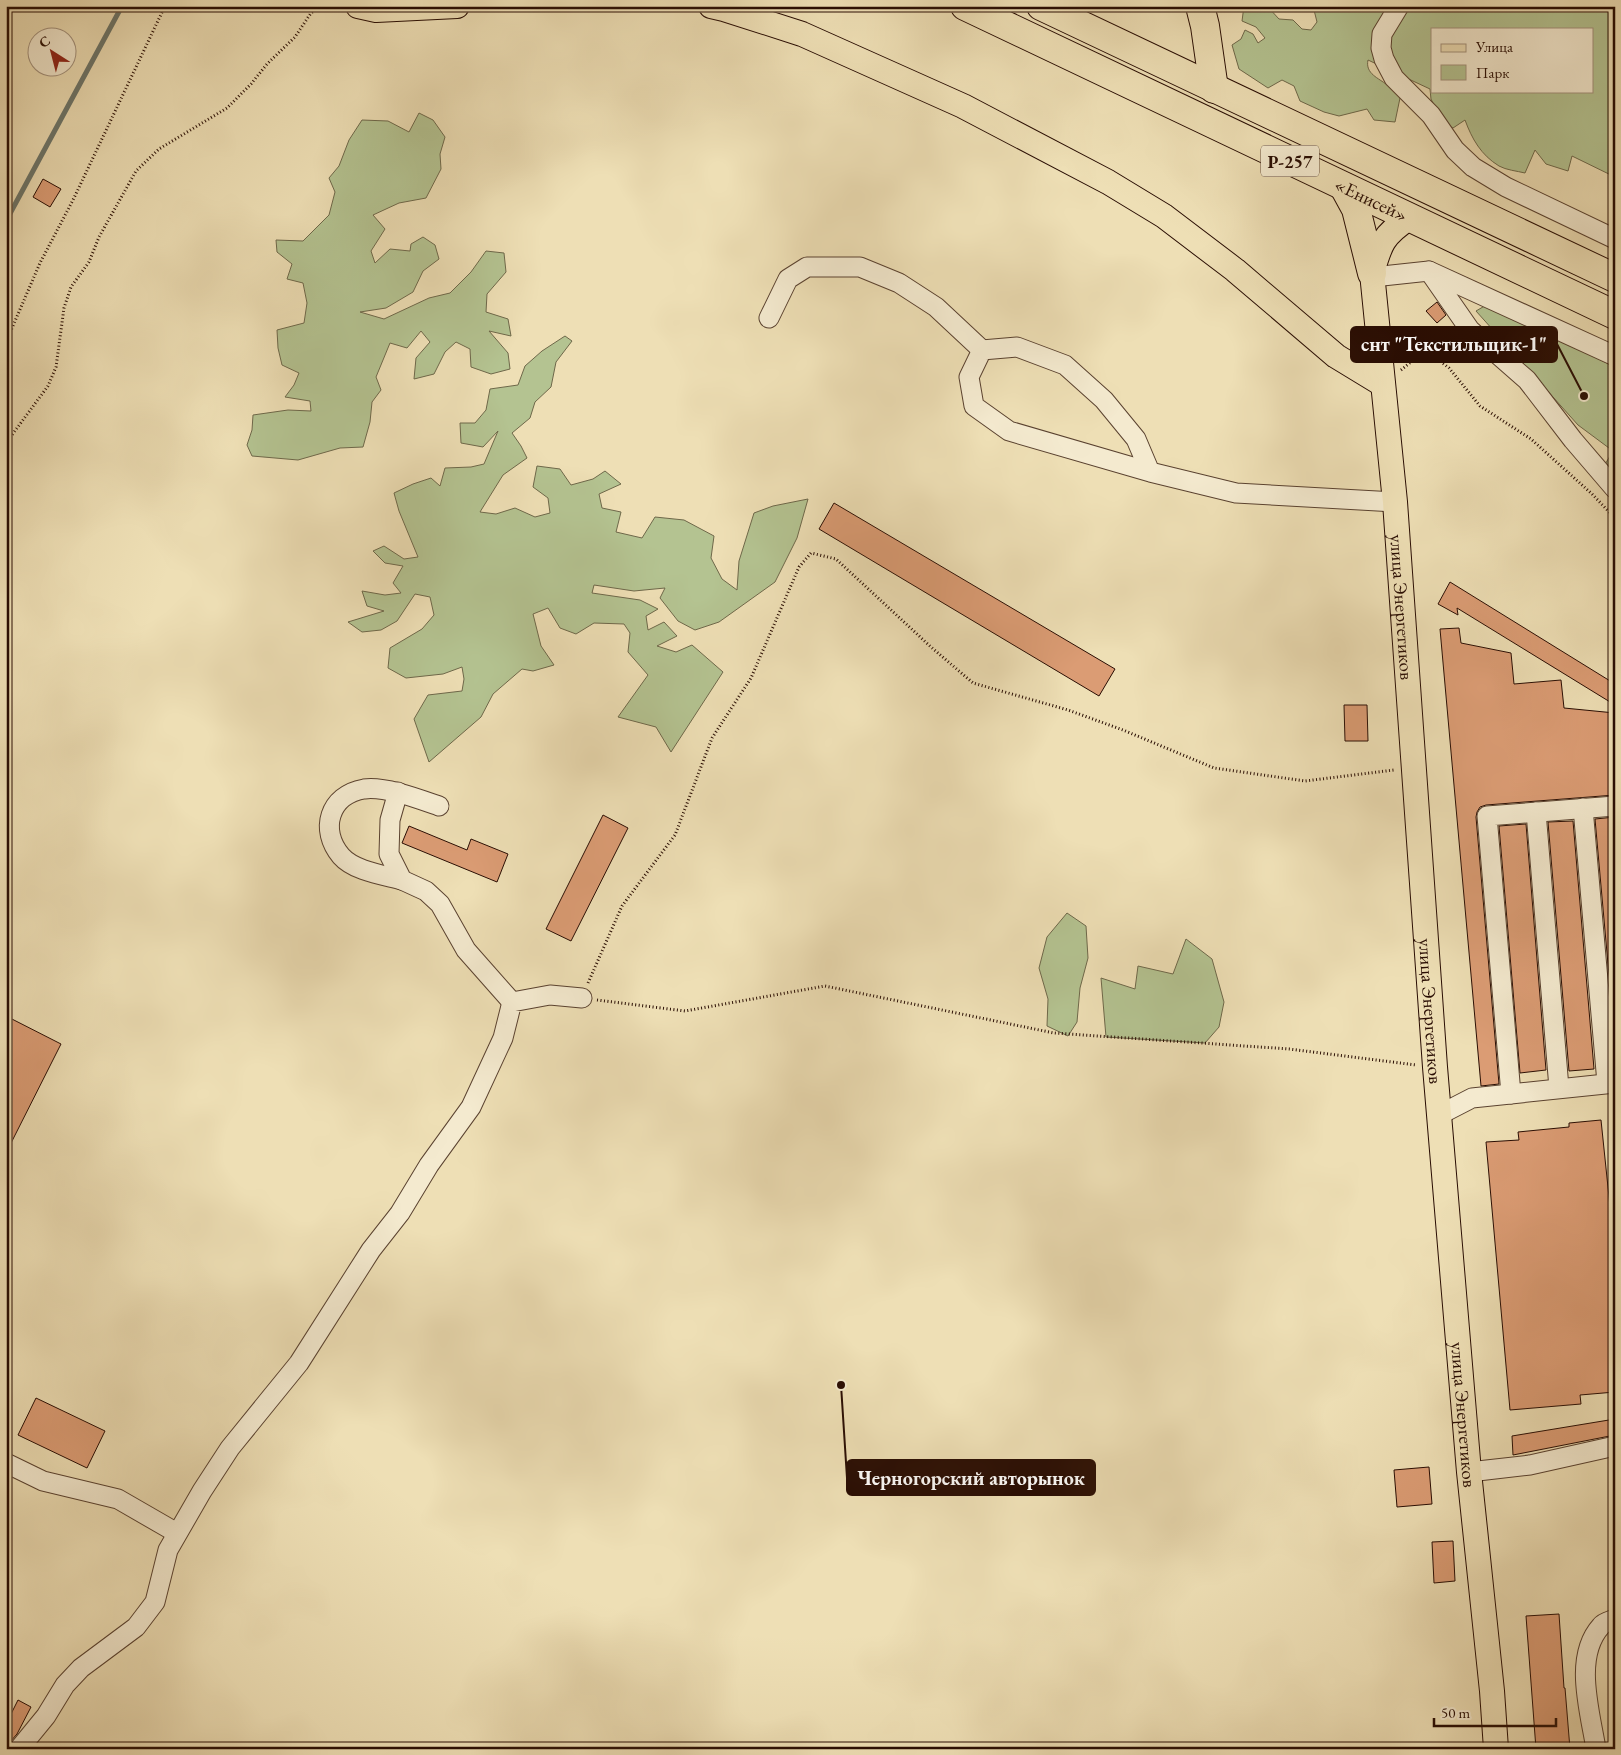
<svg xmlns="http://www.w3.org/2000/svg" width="1621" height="1755" viewBox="0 0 1621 1755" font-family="'EB Garamond',serif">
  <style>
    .green { fill: #b4c391; stroke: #6e684a; fill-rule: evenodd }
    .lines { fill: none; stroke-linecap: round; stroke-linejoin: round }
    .stream { stroke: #6c766b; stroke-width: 5 }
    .building { fill: #db9c74; stroke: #290d03 }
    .minor-casing { stroke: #5a4230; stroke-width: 21 }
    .major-casing { stroke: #290d03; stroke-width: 26 }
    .highway-casing { stroke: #290d03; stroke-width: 30 }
    .path { stroke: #290d03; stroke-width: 3; stroke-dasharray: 1 2.5; stroke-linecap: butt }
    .minor { stroke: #f4eacf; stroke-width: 19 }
    .major { stroke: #eedfb5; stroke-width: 24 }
    .highway { stroke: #eedfb5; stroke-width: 28 }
    .labels { text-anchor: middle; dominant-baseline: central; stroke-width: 5; stroke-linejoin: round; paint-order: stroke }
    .shield { fill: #f4eacf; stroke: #664f40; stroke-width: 1 }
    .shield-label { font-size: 18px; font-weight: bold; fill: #290d03 }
    .street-label { font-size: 19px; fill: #290d03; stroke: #f4eacf }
    .leader { fill: none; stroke: #290d03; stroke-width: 2 }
    .callout-dot { fill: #290d03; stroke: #f4eacf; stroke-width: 2 }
    .callout { fill: #290d03; stroke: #290d03; stroke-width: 2 }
    .callout-label { font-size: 20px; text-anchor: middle; font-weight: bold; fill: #fff }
  </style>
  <rect width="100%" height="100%" fill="#eedfb5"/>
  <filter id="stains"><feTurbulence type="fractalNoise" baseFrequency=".004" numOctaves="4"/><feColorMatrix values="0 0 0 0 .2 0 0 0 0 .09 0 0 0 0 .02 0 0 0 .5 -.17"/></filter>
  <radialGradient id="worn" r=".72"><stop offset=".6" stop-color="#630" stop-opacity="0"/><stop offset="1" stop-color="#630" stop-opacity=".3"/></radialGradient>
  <g class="green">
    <path d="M1244,6h23l12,13 14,1 9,9 9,1 6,-8 -4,-16h302v171l-43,-21 -4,15 -22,-7 -11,-14 -10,23c-8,-2 -19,-3 -26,-7 -18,-11 -27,-27 -34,-46l-12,8 -11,-6 -11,-23 -1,-10 -62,-29c-3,14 11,18 19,25 5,4 9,9 13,13l-5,24 -21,-2 -7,-11 -28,7 -15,-4 -24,-11 -6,-15 -12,-6 -14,8 -29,-19 -7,-24 9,-6 4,-9 8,4 5,9 7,-5 -9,-11 -14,-6zM1432,29h160v62h-160z"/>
    <path d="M419,113l14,7 12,17 -5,17 1,15 -15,29 -27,5 -26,12 12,14 -14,22 4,12 15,-14 20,2 1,-7 12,-7 12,8 4,14 -16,12 -10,21 -27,16 -26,4 24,7 45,-21 21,-5 21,-21 15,-21 18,2 2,19 -19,22 -1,18 22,7 3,17 -22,-5 19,22 2,16 -19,5 -20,-7 -1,-18 -14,-7 -11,10 -11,22 -20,5 2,-21 14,-16 -9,-11 -14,17 -17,-5 -14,34 5,13 -9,12 -2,20 -7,25 -23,1 -42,12 -46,-4 -5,-11 5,-15 1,-15 35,-5 23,1 -1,-10 -25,-4 9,-12 5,-12 -17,-8 -4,-17 -1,-18 27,-7 3,-20 -4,-20 -16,-4 5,-15 -15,-12 -1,-12 27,1 26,-26 6,-23 -6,-14 10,-12 10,-26 13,-20 26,1 21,11z"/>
    <path d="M1488,304l127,63v110l-11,-11 9,-15 -35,-26 -102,-114z"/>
    <path d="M565,336l7,5 -16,21 -5,25 -16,15 -5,16 -18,15 9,13 6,12 -24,17 -23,37 16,2 19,-6 20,9 15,-4 -2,-15 -15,-11 4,-21 23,3 11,16 22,-6 12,-8 16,13 -22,10 3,14 19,4 -5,20 26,6 13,-21 29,3 30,16 -3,22 11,21 15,11 2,-29 15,-48 19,-7 35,-7 -11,39 -22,44 -56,40 -24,8 -17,-9 -18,-23 5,-10 -31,3 -40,-6 -2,8 48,7 18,9 -12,7 2,14 16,-8 13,14 -20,10 19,6 16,-7 31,27 -52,80 -15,-25 -38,-10 30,-42 -20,-23 2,-19 -6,-9 -30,-1 -18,11 -16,-6 -12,-20 -15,6 8,32 13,19 -21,6 -11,-2 -29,25 -12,23 -52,45 -15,-43 14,-24 34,-4 2,-12 -2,-12 -19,7 -37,4 -18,-10 2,-20 32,-19 12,-14 -4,-18 -15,-3 -18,27 -16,9 -19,2 -14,-10 36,-11 -17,-5 -5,-15 23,4 16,-2 -8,-10 10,-17 -18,-3 -12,-12 11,-5 20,13 14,-2 -19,-46 -5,-18 19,-9 18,-6 9,8 5,-18 26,-1 13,-3 14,-33 -15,16 -22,-4 -1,-20h15l11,-13 4,-21 28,-4 7,-19 17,-15z"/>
    <path d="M1067,913l19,13 2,32 -8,30 -3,34 -9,14 -21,-10 1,-27 -9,-31 8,-31z"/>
    <path d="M1186,939l26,20 12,43 -5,25 -14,16 -99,-6 -5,-59 34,11 3,-23 35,8z"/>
  </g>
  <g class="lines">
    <path class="stream" d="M6,221l116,-215"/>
  </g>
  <g class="building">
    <path d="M43,179l18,10 -11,18 -17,-10z"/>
    <path d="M1437,302l9,13 -9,8 -11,-12z"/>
    <path d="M834,503l281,166 -16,27 -280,-167z"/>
    <path d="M1450,582l165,102v21l-158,-97 1,7 -20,-11z"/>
    <path d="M1459,628l2,15 50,10 3,31 47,-4 3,28 51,5v82l-129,10 -6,2 -3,5 -1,5 23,267 -18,2 -41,-457z"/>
    <path d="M1344,705h23l1,36h-23z"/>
    <path d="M603,815l25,13 -57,113 -25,-12z"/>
    <path d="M1615,817v225l-20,-223z"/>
    <path d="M1573,821l21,248 -25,2 -21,-249z"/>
    <path d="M1526,824l20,246 -26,3 -21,-247z"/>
    <path d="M409,826l58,24 4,-11 37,15 -11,28 -95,-39z"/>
    <path d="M6,1016l55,28 -55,109z"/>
    <path d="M1601,1120l14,135v137l-35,3 1,9 -71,6 -24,-268 33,-2 -1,-8 51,-5v-4z"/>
    <path d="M36,1398l69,33 -18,37 -69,-33z"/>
    <path d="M1615,1419v16l-102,20 -1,-19z"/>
    <path d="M1429,1467l3,37 -35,3 -3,-37z"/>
    <path d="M1453,1541l2,40 -21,2 -2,-41z"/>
    <path d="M1559,1614l5,74h1l5,61h-34l-10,-133z"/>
    <path d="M18,1700l13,7 -14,27 -7,8 -2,7h-2v-25z"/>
  </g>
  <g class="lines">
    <g class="minor-casing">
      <g id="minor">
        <path d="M1399,6l-17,28 -1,14 3,11 10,19 37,37 24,35 18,17 33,20 109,52"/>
        <path d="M1429,271l41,59 57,50 46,60 42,49"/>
        <path d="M1373,277l56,-6 186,85"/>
        <path d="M769,318l19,-39 19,-12h53l39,16 37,24 46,43"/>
        <path d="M1150,472l-14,-33 -32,-39 -39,-35 -48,-18 -35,3 -13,27 5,29 35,25 141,41 86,21 159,9"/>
        <path d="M398,792l-8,28 -1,34 13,26 24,11 14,13 26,46 46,52"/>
        <path d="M1583,808l24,275"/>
        <path d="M1536,812l23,276"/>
        <path d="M402,880c-19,-5 -48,-9 -61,-24 -22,-26 -12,-61 23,-67 21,-3 55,10 75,17"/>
        <path d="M1511,1094l-24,-278 128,-10"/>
        <path d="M1439,1115l33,-17 143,-15"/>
        <path d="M6,1463l37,18 75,18 59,34"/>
        <path d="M1469,1472l61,-7 85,-19"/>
        <path d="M19,1749l27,-33 19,-31 16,-17 55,-41 19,-25 13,-52 34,-59 28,-43 69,-85 72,-113 29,-37 29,-48 42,-58 32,-69 9,-36 38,-7 32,3"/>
        <path d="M1596,1749c-6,-38 -23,-92 5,-123 3,-4 9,-5 14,-7"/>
      </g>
    </g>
    <g class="major-casing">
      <g id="major">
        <path d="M358,6l18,4 81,-4"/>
        <path d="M711,6l13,3 78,25 161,72 145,76 56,34 71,54 101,86 46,28"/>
        <path id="s1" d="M1409,218c-26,17 -29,26 -37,55l23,229 40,565 34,405 23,219 4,58"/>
      </g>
    </g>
    <g class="highway-casing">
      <g id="highway">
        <path id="s2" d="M965,6l650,309"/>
        <path d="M1041,6l574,272"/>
        <path d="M1200,6l5,20 9,63"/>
        <path d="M1344,187l12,22 16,64"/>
      </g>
    </g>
    <g class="path">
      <path d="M6,342l34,-79 33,-63 92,-194"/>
      <path d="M1401,370l15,-12 10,-3 10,3 13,10 31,38 51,33 61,55 23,24"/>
      <path d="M6,443l42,-57 8,-19 8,-59 7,-21 18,-25 10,-25 37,-66 23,-22 68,-41 24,-24 16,-20 28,-27 16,-24 10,-7"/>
      <path d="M588,983l34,-77 53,-71 37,-97 39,-60 48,-111 12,-14 25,6 95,88 42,36 95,27 55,20 91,38 91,13 89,-11"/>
      <path d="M597,1000l88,11 140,-25 229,47 235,16 127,16"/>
    </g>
    <use href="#minor" class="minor"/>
    <use href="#major" class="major"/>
    <use href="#highway" class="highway"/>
  </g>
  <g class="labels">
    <rect class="shield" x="1261" y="145.5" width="58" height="31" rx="4"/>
    <g class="shield-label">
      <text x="1290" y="161">Р-257</text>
    </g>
    <g class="street-label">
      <text stroke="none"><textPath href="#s2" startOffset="450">«Енисей»</textPath></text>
      <text stroke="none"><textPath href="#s1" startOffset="404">улица Энергетиков</textPath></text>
      <text stroke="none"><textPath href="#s1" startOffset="809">улица Энергетиков</textPath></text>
      <text stroke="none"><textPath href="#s1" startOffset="1214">улица Энергетиков</textPath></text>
    </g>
  </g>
  <path class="leader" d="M1584 396L1557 344M841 1385L847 1478"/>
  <g class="callout-dot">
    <circle cx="1584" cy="396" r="5"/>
    <circle cx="841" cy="1385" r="5"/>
  </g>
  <g class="callout">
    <rect x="1351" y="327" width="206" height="35" rx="5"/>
    <rect x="847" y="1460" width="248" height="35" rx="5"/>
  </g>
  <g class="callout-label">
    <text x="1454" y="351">снт "Текстильщик-1"</text>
    <text x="971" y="1485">Черногорский авторынок</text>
  </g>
  <rect width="1621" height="1755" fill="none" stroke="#eedfb5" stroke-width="25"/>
  <rect x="8" y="8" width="1606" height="1740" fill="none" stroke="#290d03" stroke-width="2.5"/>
  <rect x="12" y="12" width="1596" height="1730" fill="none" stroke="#290d03"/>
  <rect x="1431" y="28" width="162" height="65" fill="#f4eacf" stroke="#a3927d"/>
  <rect x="1441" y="44" width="25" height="8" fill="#eedfb5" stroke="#a3927d"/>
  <text x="1476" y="52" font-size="15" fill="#290d03">Улица</text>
  <rect x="1441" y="65" width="25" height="15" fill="#b4c391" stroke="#a3927d"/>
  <text x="1476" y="78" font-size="15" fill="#290d03">Парк</text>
  <g transform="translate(52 52) rotate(324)"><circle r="24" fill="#f4eacf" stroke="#a3927d"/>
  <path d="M0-4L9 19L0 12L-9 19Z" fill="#8f2418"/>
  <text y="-8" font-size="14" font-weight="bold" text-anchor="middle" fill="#290d03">С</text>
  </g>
  <path d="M1434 1718v8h122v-8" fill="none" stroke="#290d03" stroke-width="2.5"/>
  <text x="1441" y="1718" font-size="15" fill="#290d03" stroke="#f4eacf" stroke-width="4" paint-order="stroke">50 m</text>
  <rect width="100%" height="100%" filter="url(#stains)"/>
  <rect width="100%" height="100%" fill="url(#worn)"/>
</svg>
